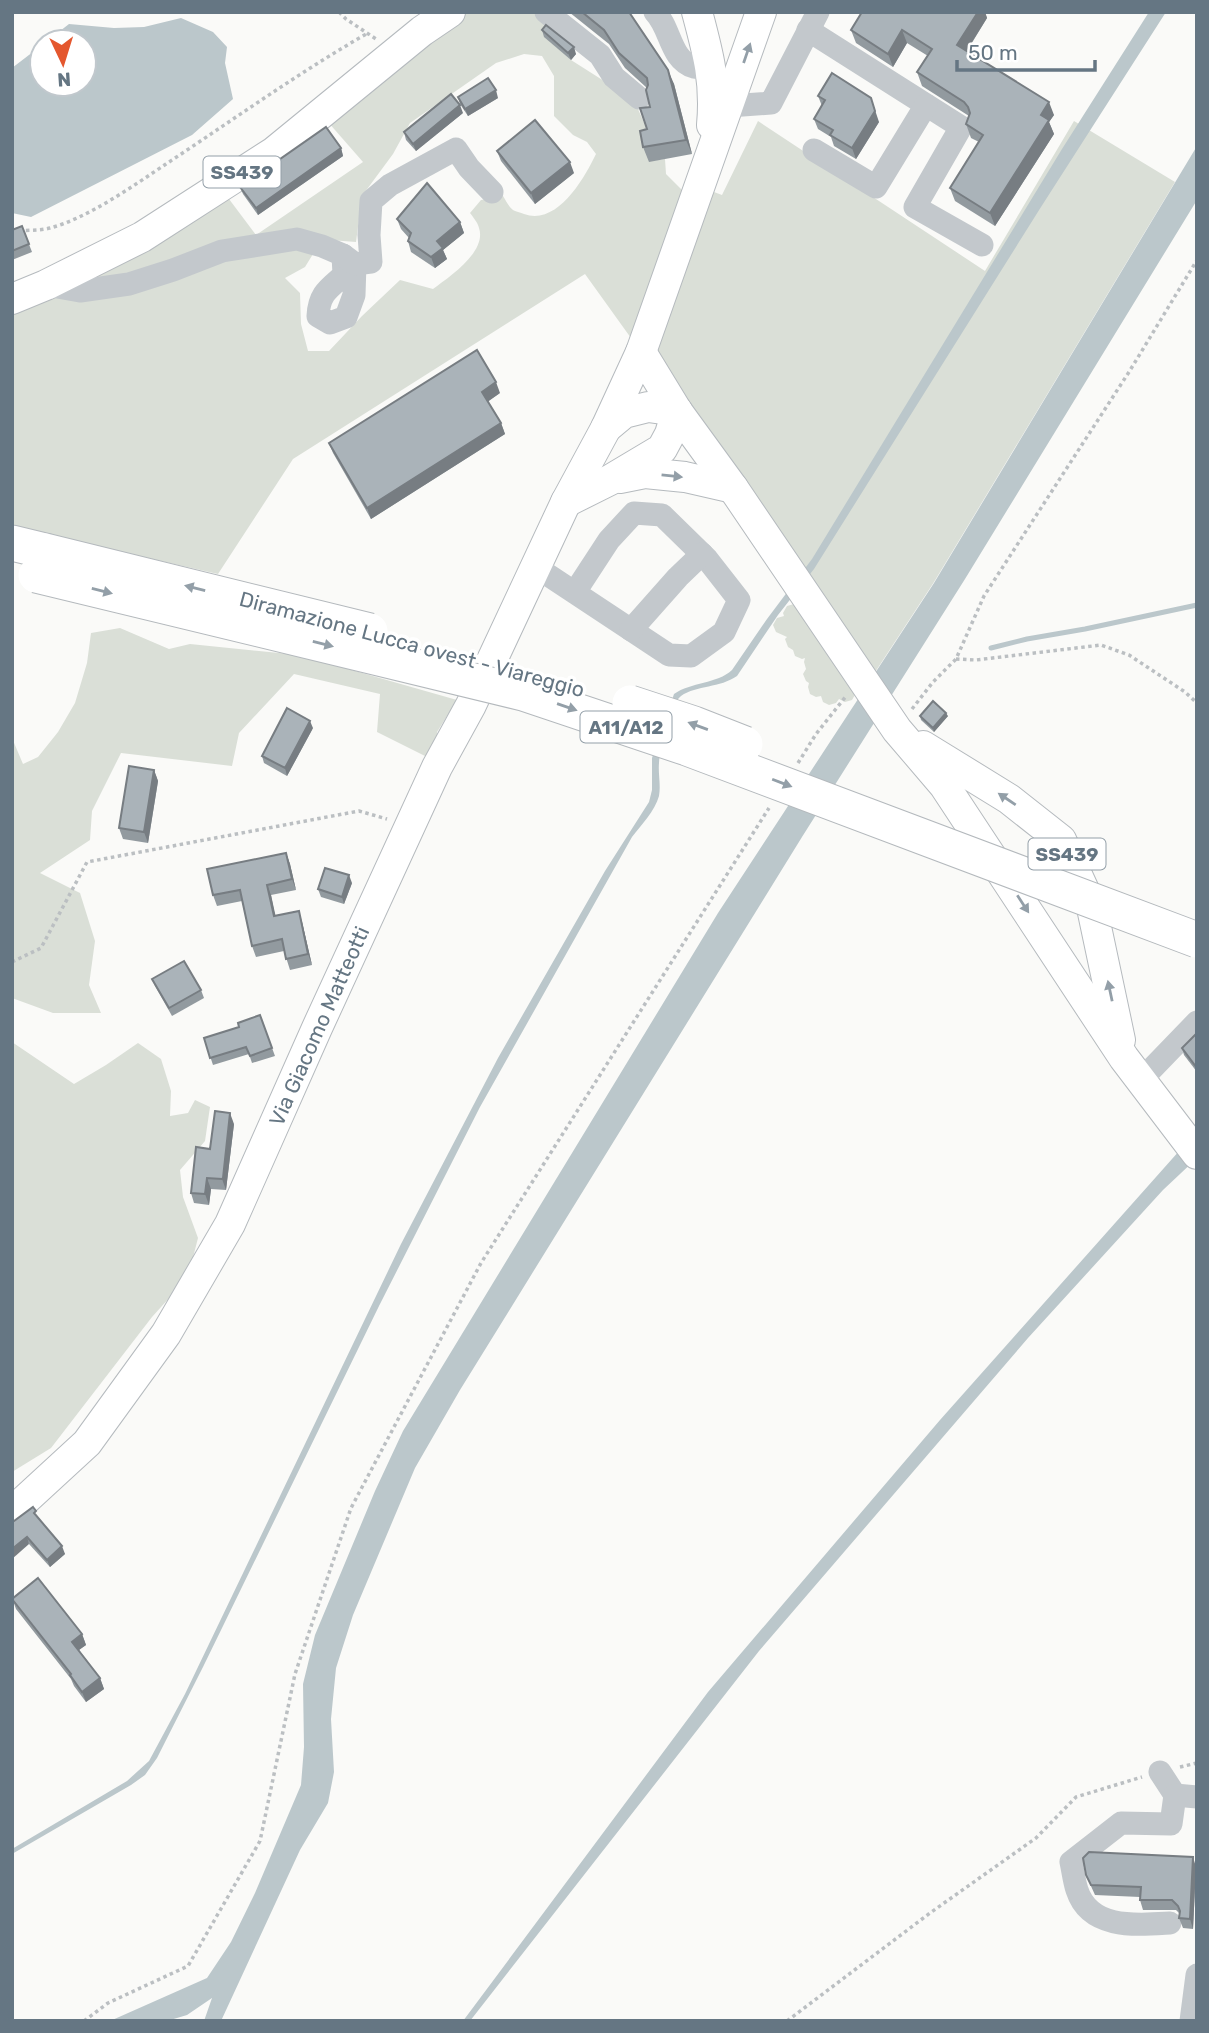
<svg xmlns="http://www.w3.org/2000/svg" width="1209" height="2033" viewBox="0 0 1209 2033" font-family="Rubik,sans-serif">
  <style>
    .green { fill: #dadfd7; fill-rule: evenodd }
    .water { fill: #bbc7cb }
    .lines { fill: none; stroke-linecap: round; stroke-linejoin: round }
    .stream { stroke: #bbc7cb; stroke-width: 5 }
    .major-casing { stroke: #b5babe; stroke-width: 32 }
    .highway-casing { stroke: #b4b9bd; stroke-width: 37 }
    .path { stroke: #bbbfc2; stroke-width: 3.5; stroke-dasharray: 3.5 3.5; stroke-linecap: butt }
    .minor { stroke: #c3c8cc; stroke-width: 23 }
    .major { stroke: #fff; stroke-width: 30 }
    .highway { stroke: #fff; stroke-width: 35 }
    .highway-bridge-casing { stroke: #b4b9bd; stroke-width: 37; stroke-linecap: butt }
    .highway-bridge { stroke: #fff; stroke-width: 35 }
    .wall { fill: #929a9f }
    .shaded-wall { fill: #777d82 }
    .building { fill: #aab3b9; stroke: #777d82; stroke-width: 2 }
    .oneway { fill: #939fa8 }
    .labels { text-anchor: middle; dominant-baseline: central; stroke-width: 7; stroke-linejoin: round; paint-order: stroke }
    .shield { fill: #fff; stroke: #939fa8; stroke-width: 2 }
    .shield-label { font-size: 19px; font-weight: bold; fill: #657683 }
    .street-label { font-size: 21px; fill: #657683; stroke: #fff }
  </style>
  <rect width="100%" height="100%" fill="#fafaf8"/>
  <g class="green">
    <path d="M450,12h87l34,48 63,40 19,43 -4,18 16,-2 1,15 16,16 13,6 3,-10 24,9 36,-74 227,150 89,-150 101,61 -241,400 -68,104 -225,-334 -56,-78 -292,185 -75,115 -206,-47v-228l208,-112 36,48 107,-73 -42,-48zM524,54l18,2 12,20v40l19,19 14,7 9,12c-12,25 -39,72 -72,60 -3,-1 -9,-3 -11,-4 -4,-3 -7,-9 -10,-14l-22,4 -11,13c3,4 8,10 9,15 8,24 -30,49 -46,61l-33,-9 -38,36 -33,35h-21l-7,-27 -1,-31 -15,-15 20,-11 8,-13 17,-14 26,2 6,-46 31,-42 17,-31 86,-60z"/>
    <path d="M794,604l11,7 21,32 -3,6 4,-1 29,45 -4,7 -7,2 -6,-3 -3,4 -7,2 -6,-3 -2,-6 -5,1 -6,-3 -2,-7 1,-4 -3,-2 -3,-7 3,-5 -2,-7 1,-4 -3,1 -7,-3 -2,-6 -5,-3 -3,-8 2,-2 -11,-5 -3,-7 4,-7 7,-2 -1,-3 4,-7z"/>
    <path d="M120,628l49,21 21,-5 109,11 158,45 -20,32v30l-60,-30 3,-38 -86,-20 -55,59 -7,33 -111,-13 -29,58 -2,29 -50,33 40,20 15,48 -6,44 12,28h-48l-41,-15v-260l11,26 15,-7 20,-25 17,-29 12,-40 4,-30z"/>
    <path d="M12,1042l62,42 32,-19 32,-22 23,16 10,32 -1,25 18,-3 7,-13 15,7 -5,34 -25,29 3,27 15,41 -10,39 -36,40 -101,131 -39,24z"/>
  </g>
  <g class="water">
    <path d="M1149,12h17l-125,195 -227,362 -36,46 -41,61c-17,12 -40,9 -56,20 -11,8 -21,53 -22,67 -1,11 2,22 0,33 -4,15 -18,29 -27,41l-152,270 -101,199 -176,361 -46,91 -12,17 -14,10 -119,69v-5l115,-68 22,-20 36,-67 216,-450 97,-186 107,-187 44,-69 3,-12v-32l22,-64c17,-12 43,-10 58,-24l35,-51 45,-60 250,-410z"/>
    <path d="M181,18l32,14 14,15 -2,16 8,36 -41,36 -161,82 -19,-4v-145l30,-23v39h42v-42h-38l23,-18 45,4 30,-1z"/>
    <path d="M1197,146v54l-232,379 -163,258 -342,553 -45,78 -62,147 -17,53 -5,51 3,53 -6,31 -28,47 -79,171h-17l8,-23 -25,17 -20,6h-57l97,-43 24,-36 24,-49 46,-108 3,-38 -1,-63 12,-49 60,-144 28,-60 315,-518 216,-330z"/>
    <path d="M1180,1150l17,8 -34,32 -135,148 -269,313 -289,370h-7l245,-329 232,-272z"/>
  </g>
  <g class="lines">
    <path class="stream" d="M991,648l36,-9 58,-10 112,-24"/>
    <g class="major-casing">
      <g id="major">
        <path d="M697,12c11,41 19,70 15,113"/>
        <path d="M12,299l34,-14 96,-48 132,-85 148,-121 28,-19"/>
        <path d="M641,352l36,59 56,77 164,242 47,55 180,273 73,96"/>
        <path d="M606,428l18,-15 24,-6 29,4"/>
        <path d="M620,478l25,-5 40,4 48,11"/>
        <path d="M566,502l44,-22 52,-31 8,-15 7,-23"/>
        <path d="M923,746l86,53 52,41 31,68 28,132"/>
        <path d="M12,1512l75,-69 79,-109 64,-110 87,-196 120,-261 34,-62 95,-203 40,-74 35,-76 120,-340"/>
      </g>
    </g>
    <g class="highway-casing">
      <path id="highway" d="M12,543l33,8"/>
    </g>
    <g class="path">
      <path d="M339,12l7,7 30,20"/>
      <path d="M12,231c12,-1 26,0 38,-3 38,-10 83,-42 116,-64 67,-44 132,-91 202,-131"/>
      <path d="M956,659l20,1 125,-15 28,10 56,37 12,11"/>
      <path d="M912,709l21,-27 23,-23 28,-63 145,-224 68,-112"/>
      <path d="M798,763l18,-29 31,-39"/>
      <path d="M12,962l29,-14 46,-86 272,-51 28,8"/>
      <path d="M1180,1767l17,-4"/>
      <path d="M84,2021l24,-18 80,-37 72,-125 35,-167 56,-166 130,-245 288,-455"/>
      <path d="M787,2021l143,-108 106,-75 40,-41 66,-20"/>
    </g>
    <g class="minor">
      <path d="M546,12l54,43 14,22 25,21"/>
      <path d="M655,12c16,16 15,48 39,55 4,1 12,1 17,1"/>
      <path d="M808,30l153,97 -46,80 67,38"/>
      <path d="M729,106l42,-3 47,-91"/>
      <path d="M814,150l62,37 50,-82"/>
      <path d="M343,255l1,20c-16,14 -25,19 -26,41l12,7 16,-6 8,-22 1,-31"/>
      <path d="M46,285l34,6 49,-7 44,-14 49,-19 75,-12 25,7 21,9 12,9 16,-2 -2,-27 2,-34 19,-16 66,-36 13,19 23,24"/>
      <path d="M536,567l133,88 22,1 33,-24 15,-32 -32,-41 -45,-44 -28,-2 -25,27 -34,52"/>
      <path d="M631,630l47,-53 24,-23"/>
      <path d="M1141,1080l56,-58"/>
      <path d="M1160,1772l15,23"/>
      <path d="M1170,1923c-33,2 -80,7 -93,-33 -3,-9 -4,-19 -6,-28l50,-39 50,1 4,-29 22,2"/>
      <path d="M1191,2021l6,-46"/>
    </g>
    <use href="#major" class="major"/>
    <use href="#highway" class="highway"/>
    <g class="highway-bridge-casing">
      <g id="highway-bridge">
        <path d="M45,551l325,80"/>
        <path d="M36,575l487,118 164,55 510,192"/>
        <path d="M630,703l64,21 51,20"/>
      </g>
    </g>
    <use href="#highway-bridge" class="highway-bridge"/>
  </g>
  <g class="wall">
    <path d="M569,12h60l45,72 18,70 -43,8 -6,-15 4,-18 3,-22 -3,-19 -22,-20 -16,-24z"/>
    <path d="M862,12h123l2,6 -20,33 87,64 -5,7 5,12 -59,92 -40,-25 -5,-13 29,-46 -8,-4 -5,-14 3,-8 -47,-30 -5,-14 11,-16 -21,-13 -14,24 -37,-24 -5,-13z"/>
    <path d="M542,30l34,24 -5,6 -27,-23z"/>
    <path d="M818,96l61,26 -23,37 -22,-13 -3,-9 -13,-8 -4,-10 8,-13z"/>
    <path d="M458,97l40,1 -30,18 -8,-12z"/>
    <path d="M463,113l-47,38 -10,-11 -2,-8z"/>
    <path d="M341,148l2,8 -85,59 -15,-21 -3,-7z"/>
    <path d="M497,151l77,22 -39,31 -34,-43z"/>
    <path d="M397,219l63,3 4,11 -21,17 4,9 -12,9 -24,-16 -3,-11 1,-3 -8,-9z"/>
    <path d="M22,226l10,26 -20,8v-30z"/>
    <path d="M500,393l-12,8 13,22 4,11 -134,85 -38,-66 -4,-10z"/>
    <path d="M920,716h28l-14,16 -13,-12z"/>
    <path d="M313,728l-26,48 -23,-13 -2,-7z"/>
    <path d="M154,770l4,11 -10,62 -25,-4 -4,-11z"/>
    <path d="M286,853l4,11 6,26 -25,5 4,21 27,6 10,43 -22,5 -6,-19 -28,6 -4,-11 -10,-45 -25,5 -4,-11z"/>
    <path d="M352,883l-8,21 -23,-7 -3,-8z"/>
    <path d="M152,979l49,11 3,8 -32,18 -17,-30z"/>
    <path d="M260,1015l15,41 -23,7 -3,-9 -36,11 -9,-27 35,-11z"/>
    <path d="M1197,1033v39l-13,-17 -2,-7z"/>
    <path d="M234,1124l-8,66 -15,-1 -2,16 -15,-2 -3,-10 19,-44z"/>
    <path d="M39,1518l26,36 -15,13 -21,-23 -17,-23z"/>
    <path d="M12,1598l70,36 4,11 -7,5 21,28 4,11 -18,13 -12,-16 -3,-7 -55,-70z"/>
    <path d="M1196,1867l-3,62 -10,-1 -4,-10 1,-4 -4,-4h-33l-3,-10v-3l-45,-2 -9,-20z"/>
  </g>
  <g class="shaded-wall">
    <path d="M978,12h7l2,6 -25,40 -5,-13z"/>
    <path d="M902,30l5,13 -14,24 -5,-13z"/>
    <path d="M574,47l2,7 -5,6 -3,-7z"/>
    <path d="M668,70l6,14 18,70 -6,-14z"/>
    <path d="M496,90l2,8 -30,18 -3,-7z"/>
    <path d="M871,98l8,24 -23,37 -4,-11z"/>
    <path d="M1049,102l5,13 -5,7 5,12 -59,92 -5,-13 51,-98z"/>
    <path d="M460,105l3,8 -47,38 -3,-7z"/>
    <path d="M341,148l2,8 -85,59 -2,-7z"/>
    <path d="M570,162l4,11 -39,31 -4,-11z"/>
    <path d="M460,222l4,11 -21,17 4,9 -12,9 -4,-11 6,-16z"/>
    <path d="M496,382l4,11 -14,10 -4,-11z"/>
    <path d="M501,423l4,11 -134,85 -4,-11z"/>
    <path d="M946,713l2,3 -14,16 -1,-4z"/>
    <path d="M310,721l3,7 -26,48 -2,-8z"/>
    <path d="M154,770l4,11 -10,62 -4,-11z"/>
    <path d="M286,853l4,11 6,26 -4,-11z"/>
    <path d="M349,875l3,8 -8,21 -2,-7z"/>
    <path d="M267,885l4,10 7,32 -4,-11z"/>
    <path d="M299,911l3,11 10,43 -4,-11z"/>
    <path d="M230,1113l4,11 -8,66 -4,-11z"/>
    <path d="M207,1178l4,11 -2,16 -4,-11z"/>
    <path d="M27,1537l2,7 -17,15v-10z"/>
    <path d="M62,1546l3,8 -15,13 -3,-7z"/>
    <path d="M82,1634l4,11 -10,7 -4,-10z"/>
    <path d="M100,1678l4,11 -18,13 -4,-10z"/>
    <path d="M1193,1857l3,10 -3,62 -3,-10z"/>
  </g>
  <g class="building">
    <path d="M582,12h47l39,58 18,70 -43,7 -3,-16 7,-2 -7,-21 10,-1 -4,-17 2,-5 -1,-7 -28,-25 -15,-23z"/>
    <path d="M862,12h116l-21,33 92,57 -8,13 8,5 -59,93 -40,-25 33,-53 -17,-11 4,-11 -2,-6 -4,-5 -47,-30 15,-23 -30,-19 -14,24 -37,-24z"/>
    <path d="M546,25l28,22 -6,6 -26,-23z"/>
    <path d="M832,73l39,25 4,13 -23,37 -22,-13 3,-5 -19,-11 11,-19 -7,-4z"/>
    <path d="M488,78l8,12 -31,19 -7,-12z"/>
    <path d="M451,94l9,11 -47,39 -9,-12z"/>
    <path d="M535,120l35,42 -39,31 -34,-42z"/>
    <path d="M326,127l15,21 -85,60 -16,-21z"/>
    <path d="M427,183l33,39 -23,19 6,7 -12,9 -23,-16 3,-8 -14,-14z"/>
    <path d="M22,226l7,18 -17,7v-21z"/>
    <path d="M477,350l19,32 -14,10 19,31 -134,85 -38,-65z"/>
    <path d="M933,701l13,12 -13,15 -13,-12z"/>
    <path d="M287,708l23,13 -25,47 -23,-12z"/>
    <path d="M129,766l25,4 -10,62 -25,-4z"/>
    <path d="M286,853l6,26 -25,6 7,31 25,-5 9,43 -22,5 -4,-20 -30,7 -12,-56 -27,5 -6,-26z"/>
    <path d="M325,868l24,7 -7,22 -24,-8z"/>
    <path d="M184,961l17,29 -32,18 -17,-29z"/>
    <path d="M260,1015l12,33 -22,8 -4,-9 -36,11 -6,-20 35,-11 -1,-4z"/>
    <path d="M1197,1033v35l-15,-20z"/>
    <path d="M215,1111l15,2 -7,65 -1,1 -15,-1 -2,16 -14,-1 5,-46 14,2z"/>
    <path d="M33,1507l3,4 -2,2 28,33 -15,14 -20,-23 -15,12v-28h2z"/>
    <path d="M38,1578l44,56 -10,8 28,36 -18,14 -12,-17 1,-1 -59,-75z"/>
    <path d="M1089,1852l104,5 -3,62 -11,-1 1,-7 -2,-5 -6,-6h-32l1,-13 -50,-2 -5,-10 -3,-17z"/>
  </g>
  <defs><path id="oneway-solid" d="M-6-.8H1V-3.2L6.5 0L1 3.2V.8H-6Z" transform="scale(1.75)"/></defs>
  <g class="oneway">
    <use href="#oneway-solid" transform="translate(747 53) rotate(-71)"/>
    <use href="#oneway-solid" transform="translate(672 476) rotate(6)"/>
    <use href="#oneway-solid" transform="translate(195 588) rotate(-166)"/>
    <use href="#oneway-solid" transform="translate(102 591) rotate(14)"/>
    <use href="#oneway-solid" transform="translate(323 644) rotate(14)"/>
    <use href="#oneway-solid" transform="translate(567 707) rotate(19)"/>
    <use href="#oneway-solid" transform="translate(698 726) rotate(-160)"/>
    <use href="#oneway-solid" transform="translate(782 783) rotate(21)"/>
    <use href="#oneway-solid" transform="translate(1007 799) rotate(-146)"/>
    <use href="#oneway-solid" transform="translate(1023 904) rotate(57)"/>
    <use href="#oneway-solid" transform="translate(1110 991) rotate(-102)"/>
  </g>
  <g class="labels">
    <g class="shield">
      <rect x="203.5" y="156.5" width="77" height="31" rx="5"/>
      <rect x="580.5" y="711.5" width="91" height="31" rx="5"/>
      <rect x="1028.5" y="838.5" width="77" height="31" rx="5"/>
    </g>
    <g class="shield-label">
      <text x="242" y="172">SS439</text>
      <text x="626" y="727">A11/A12</text>
      <text x="1067" y="854">SS439</text>
    </g>
    <g class="street-label">
      <text transform="translate(412 644) rotate(15)">Diramazione Lucca ovest - Viareggio</text>
      <text transform="translate(319 1026) rotate(-66)">Via Giacomo Matteotti</text>
    </g>
  </g>
  <rect width="1209" height="2033" fill="none" stroke="#657683" stroke-width="28"/>
  <g transform="translate(63 63) rotate(176)"><circle r="33" fill="#ffffff" stroke="#c1c8cd" stroke-width="2"/>
  <path d="M0-5L12 26L0 18L-12 26Z" fill="#e4572e"/>
  <text y="-10" font-size="19" font-weight="bold" text-anchor="middle" fill="#657683">N</text>
  </g>
  <path d="M957 60v10h138v-10" fill="none" stroke="#657683" stroke-width="3.5"/>
  <text x="968" y="60" font-size="21" fill="#657683" stroke="#ffffff" stroke-width="5" paint-order="stroke">50 m</text>
</svg>
